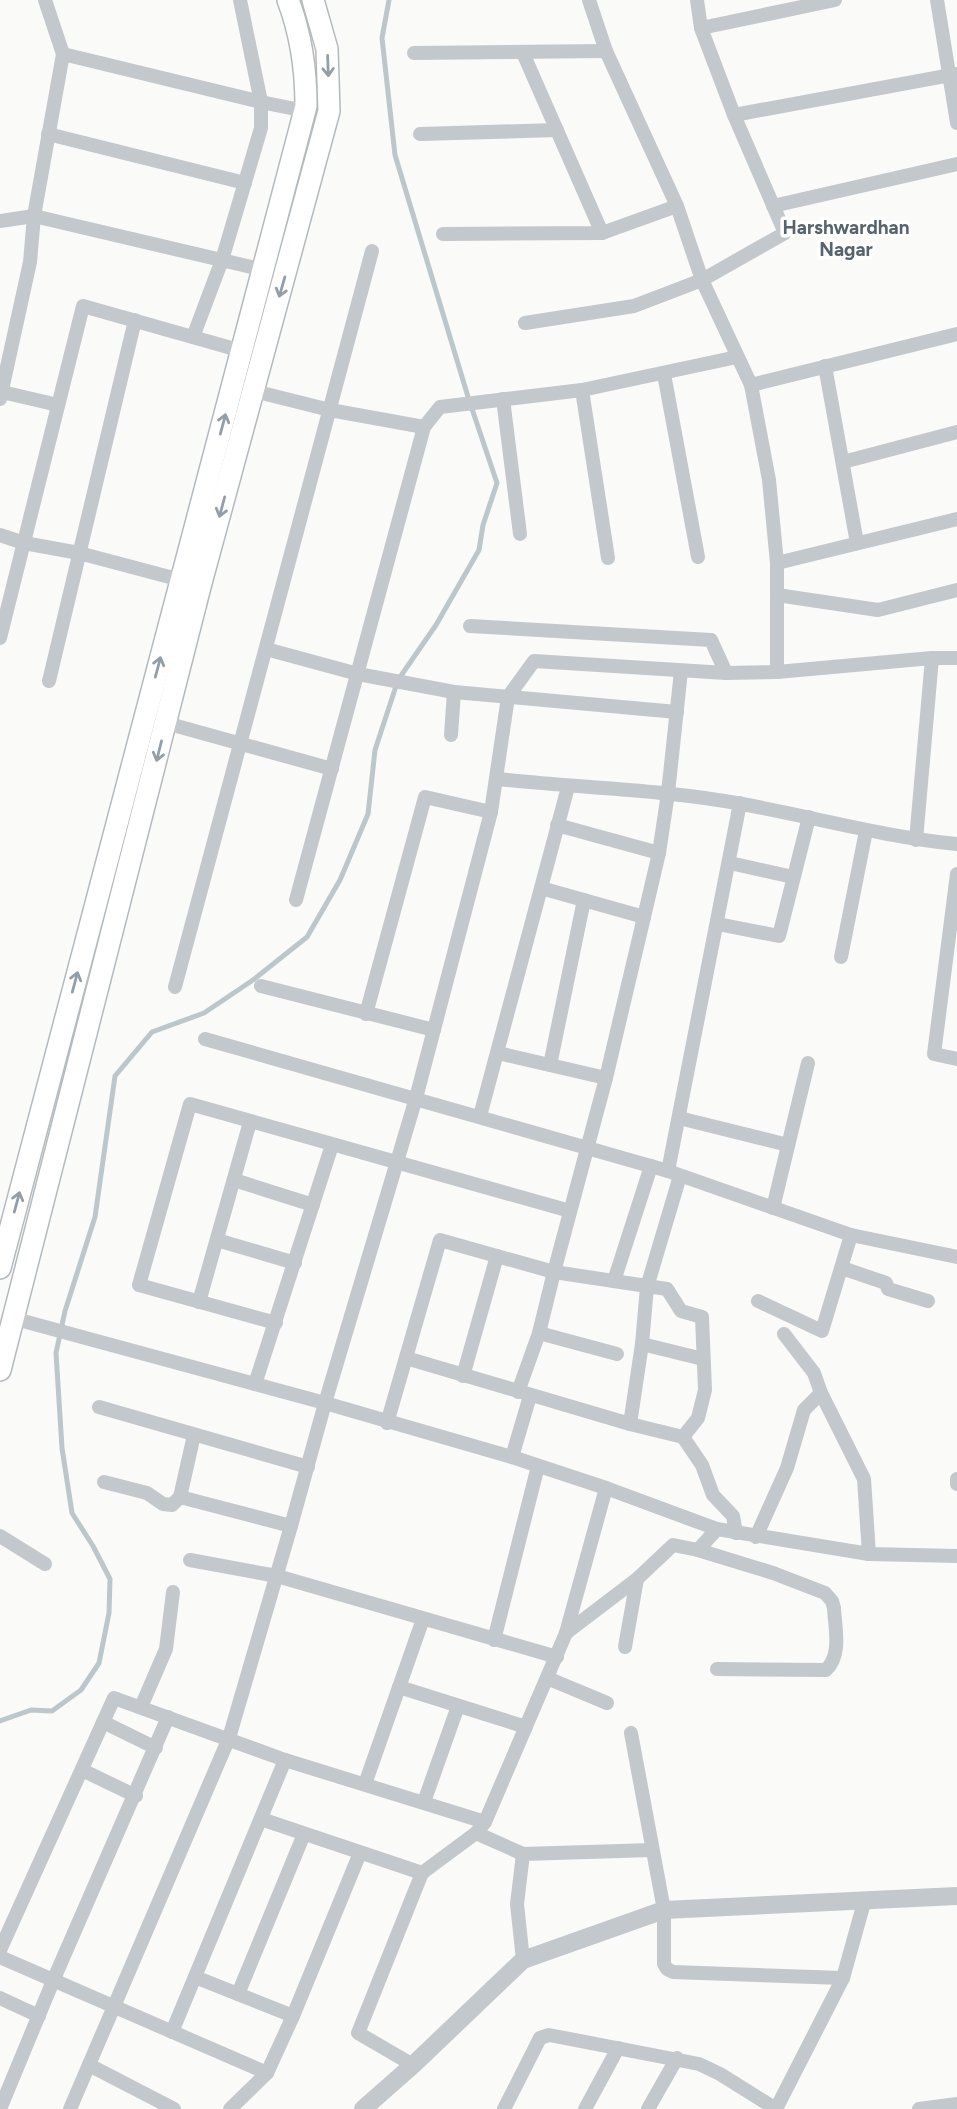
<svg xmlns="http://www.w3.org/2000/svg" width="957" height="2109" viewBox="0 0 957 2109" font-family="Figtree,sans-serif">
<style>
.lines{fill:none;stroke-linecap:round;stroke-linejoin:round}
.stream{stroke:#bbc7cb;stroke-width:5}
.secondary-casing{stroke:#b3babf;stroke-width:24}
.minor{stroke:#c3c8cc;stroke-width:14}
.tertiary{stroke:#c3c8cc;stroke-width:18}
.secondary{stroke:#fff;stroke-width:21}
.oneway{stroke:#939fa8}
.labels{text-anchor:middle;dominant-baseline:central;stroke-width:7;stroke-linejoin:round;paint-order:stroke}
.neighbourhood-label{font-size:19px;font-weight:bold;fill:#57646e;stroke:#fff}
</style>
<rect width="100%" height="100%" fill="#fafaf8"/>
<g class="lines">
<path class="stream" d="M0 1721 31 1710 52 1711 81 1690 99 1663 109 1613 110 1579 93 1546 72 1513 62 1448 56 1353 65 1311 95 1217 115 1076 152 1032 204 1013 253 980 307 937 340 880 368 814 375 750 398 680 436 625 479 550 483 525 497 483 469 400 395 155 382 38 389 0"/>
<defs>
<g id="secondary">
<path d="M0 1268 306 106C306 69 301 34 288 0"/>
<path d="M0 1370 201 583 329 111 327 49 313 0"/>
</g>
</defs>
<use href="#secondary" class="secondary-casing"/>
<g class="minor">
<path d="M589 0 606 51 677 206 702 280 751 385 769 480 777 563V672"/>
<path d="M937 0 957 123"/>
<path d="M701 28 835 0"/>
<path d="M414 53 606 51"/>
<path d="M523 53 602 233"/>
<path d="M63 54 261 102 305 111"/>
<path d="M734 115 957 74"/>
<path d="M48 134 245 183"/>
<path d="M420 134 557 130"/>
<path d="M773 206 957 164"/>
<path d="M0 221 34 216 264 270"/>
<path d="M443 234 602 233 677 206"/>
<path d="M525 323 634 306 702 280 785 233 734 115 701 28 697 0"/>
<path d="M193 337 222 260 261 128V102L240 0"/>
<path d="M825 366 857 543"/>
<path d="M664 374 698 557"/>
<path d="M751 385 957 334"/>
<path d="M582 390 608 558"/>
<path d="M254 391 330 410 424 427"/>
<path d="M2 392 58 405"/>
<path d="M0 399 30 262 34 216 63 54 45 0"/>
<path d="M503 399 520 534"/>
<path d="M843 462 957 432"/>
<path d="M0 535 24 543 79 553 181 580"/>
<path d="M777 563 957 519"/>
<path d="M777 595 878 610 957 590"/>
<path d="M470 626 711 640 726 673"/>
<path d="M0 638 83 306 242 351"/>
<path d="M266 649 358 674 454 692 677 712"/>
<path d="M49 681 135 320"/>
<path d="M166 723 332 769"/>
<path d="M451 735 454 692"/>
<path d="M498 779C579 788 661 789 742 804 814 817 884 837 957 844"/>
<path d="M557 825 659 853"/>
<path d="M916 840 932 658"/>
<path d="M730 863 793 877"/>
<path d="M957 874 934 1054 957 1059"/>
<path d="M541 888 644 917"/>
<path d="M296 900 424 427 440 407 582 390 737 357"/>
<path d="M718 924 779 936 809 817"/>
<path d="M841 957 866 831"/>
<path d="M261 986 434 1030"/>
<path d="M175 987 372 251"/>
<path d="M366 1014 425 797 491 812"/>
<path d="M205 1039 668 1171 851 1235 957 1257"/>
<path d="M498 1053 606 1078"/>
<path d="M550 1065 584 900"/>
<path d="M480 1116 568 787"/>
<path d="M679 1118 788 1145"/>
<path d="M668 1171 740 803"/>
<path d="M234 1180 313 1205"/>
<path d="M773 1208 808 1063"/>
<path d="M217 1240 295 1263"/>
<path d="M842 1268 886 1283 888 1289 928 1301"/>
<path d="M614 1281 651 1166"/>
<path d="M758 1301 822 1331 851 1235"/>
<path d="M199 1302 250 1122"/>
<path d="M12 1318 325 1403 512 1457 606 1488 717 1529 869 1554 957 1556"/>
<path d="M276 1323 139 1285 190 1104 570 1211"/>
<path d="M539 1333 617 1354"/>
<path d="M784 1334 814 1373 821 1393 864 1479 869 1554"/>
<path d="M642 1344 703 1359"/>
<path d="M406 1358 630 1424 683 1437 702 1465 713 1495 733 1516 736 1533"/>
<path d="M463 1376 497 1256"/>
<path d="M255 1384 332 1145"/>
<path d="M518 1392 539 1333 554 1272 606 1078 644 917 659 853 668 793 681 671"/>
<path d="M99 1407 308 1467"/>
<path d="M387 1423 440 1240 554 1272 667 1289 681 1311 702 1317 705 1390 698 1418 683 1437"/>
<path d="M630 1424 642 1344 647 1287 680 1176"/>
<path d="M512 1457 530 1396"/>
<path d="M957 1479V1484"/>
<path d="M104 1482 147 1493 163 1504 172 1505 180 1497 194 1435"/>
<path d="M180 1497 291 1526"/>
<path d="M0 1536 45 1564"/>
<path d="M756 1537 787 1468 804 1410 821 1393"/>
<path d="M698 1550 773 1573 825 1593 832 1601 834 1608C835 1628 842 1655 826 1670L717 1669"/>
<path d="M190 1560 277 1576 557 1657"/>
<path d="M566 1633 637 1579 673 1545 698 1550 717 1529"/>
<path d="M494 1640 538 1466"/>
<path d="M625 1647 637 1579"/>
<path d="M547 1678 607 1703"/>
<path d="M399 1687 526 1727"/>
<path d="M141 1707 166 1649 173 1592"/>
<path d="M103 1722 156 1748"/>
<path d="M631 1733 664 1910V1964L667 1969 673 1972 843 1978"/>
<path d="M82 1770 136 1796"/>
<path d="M365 1784 423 1619"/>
<path d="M424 1802 458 1706"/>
<path d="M261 1819 422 1873"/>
<path d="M476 1833 523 1854 652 1850"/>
<path d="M523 1854 517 1904 523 1960"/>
<path d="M0 1950 114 1698 285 1760 485 1822"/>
<path d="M0 1957 267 2073"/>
<path d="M195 1977 293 2016"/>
<path d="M238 1994 304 1834"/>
<path d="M0 1998 39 2016"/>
<path d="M172 2032 285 1760"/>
<path d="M89 2065 174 2109"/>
<path d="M413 2065 358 2033 422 1873 476 1833 485 1822 566 1633 606 1488"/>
<path d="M0 2109 53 1981 168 1717"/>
<path d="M70 2109 229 1738 291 1526 325 1403 416 1098 491 812 508 697 534 661 726 673 777 672 932 658H957"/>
<path d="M230 2109 267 2073 293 2016 360 1853"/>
<path d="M504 2109 540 2038 549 2035 699 2064 720 2074 776 2109 843 1978 865 1899"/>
<path d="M585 2109 618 2048"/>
<path d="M648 2109 677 2058"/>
<path d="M919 2109 957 2104"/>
</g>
<path class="tertiary" d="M363 2109 413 2065 523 1960 664 1910 957 1896"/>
<use href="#secondary" class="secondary"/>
</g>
<defs><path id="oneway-shaft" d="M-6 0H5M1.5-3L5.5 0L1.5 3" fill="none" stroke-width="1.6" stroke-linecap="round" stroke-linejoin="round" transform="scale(1.75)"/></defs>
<g class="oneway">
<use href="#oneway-shaft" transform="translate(328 66) rotate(88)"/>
<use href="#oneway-shaft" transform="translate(282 287) rotate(106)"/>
<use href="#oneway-shaft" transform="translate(223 424) rotate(-75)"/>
<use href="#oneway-shaft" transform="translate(222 507) rotate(105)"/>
<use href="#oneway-shaft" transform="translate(158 667) rotate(-75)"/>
<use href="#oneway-shaft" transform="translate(159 751) rotate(104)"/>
<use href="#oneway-shaft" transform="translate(75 982) rotate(-75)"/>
<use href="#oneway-shaft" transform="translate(17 1202) rotate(-75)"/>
</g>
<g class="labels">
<g class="neighbourhood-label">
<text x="846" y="227">Harshwardhan<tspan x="846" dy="22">Nagar</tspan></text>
</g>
</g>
</svg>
